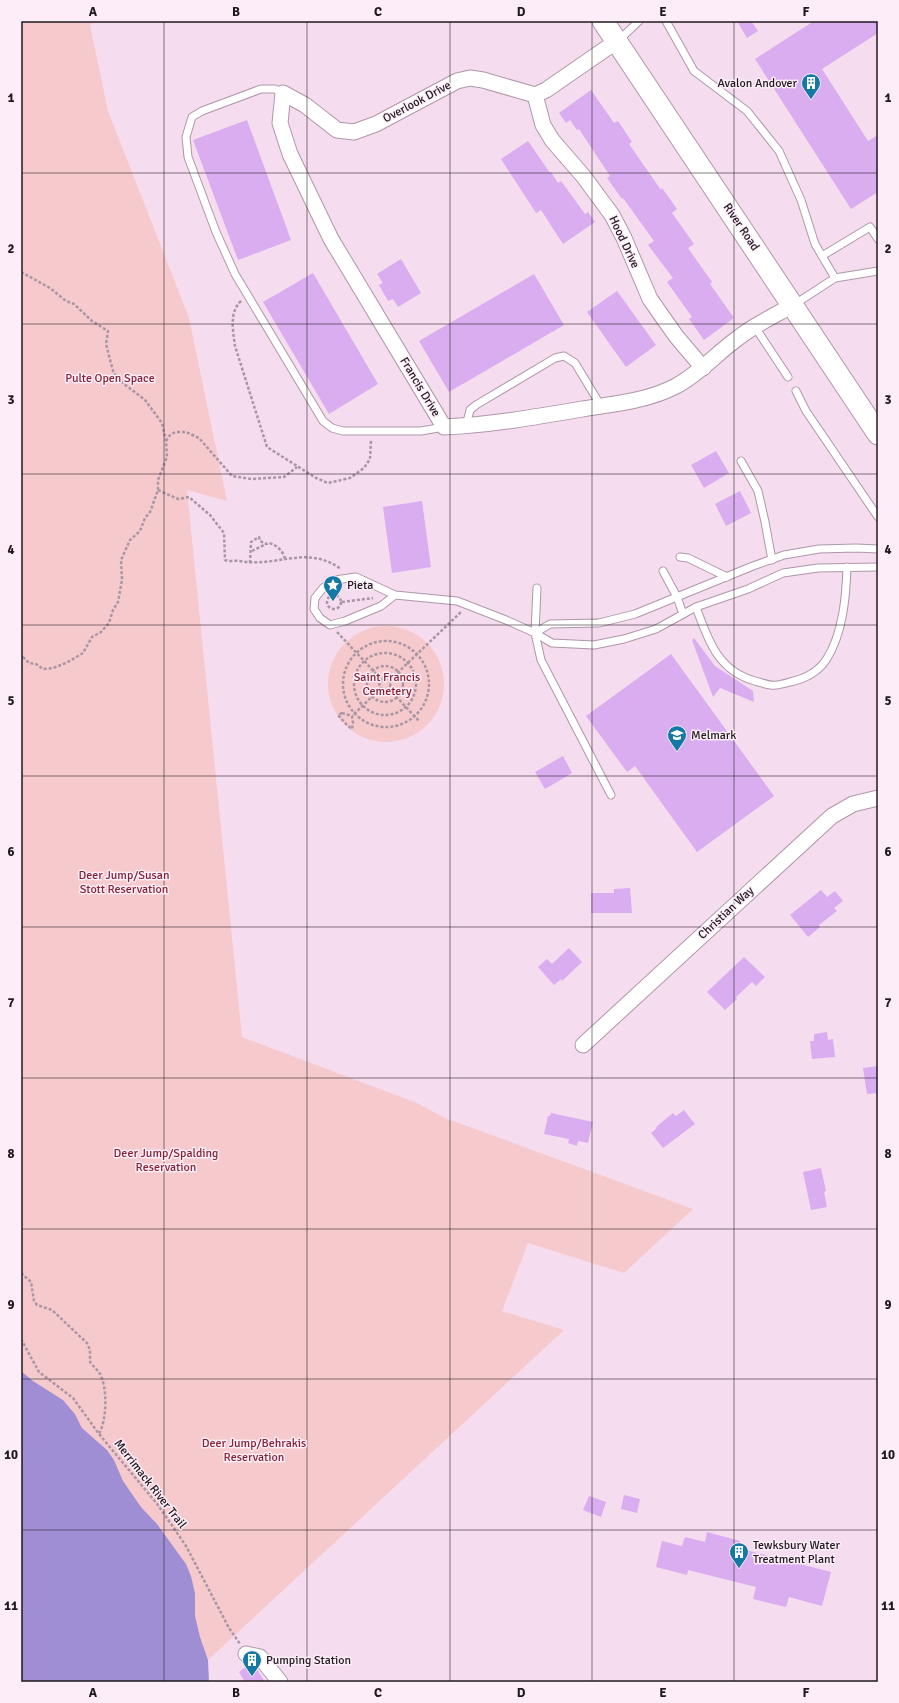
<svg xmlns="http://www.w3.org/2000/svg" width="899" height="1703" viewBox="0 0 899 1703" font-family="Signika,sans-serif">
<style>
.green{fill:#f6cacc}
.water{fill:#9f8ed4}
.building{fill:#d9adef}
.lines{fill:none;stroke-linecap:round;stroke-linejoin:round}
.lane-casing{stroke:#ae97a8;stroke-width:9}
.street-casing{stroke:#ae97a8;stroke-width:17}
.secondary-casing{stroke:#ae97a8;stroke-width:23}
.path{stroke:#a996a4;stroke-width:2.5;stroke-dasharray:3 2;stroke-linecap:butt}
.lane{stroke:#fff;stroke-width:7}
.street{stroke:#fff;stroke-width:15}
.secondary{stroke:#fff;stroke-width:21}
.grid{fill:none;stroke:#20181e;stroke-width:1;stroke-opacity:0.55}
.labels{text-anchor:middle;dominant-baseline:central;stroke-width:3;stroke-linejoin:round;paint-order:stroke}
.poi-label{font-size:12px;fill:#20181e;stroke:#fcedf8;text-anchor:start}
.street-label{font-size:12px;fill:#20181e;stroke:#fcedf8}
.park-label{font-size:12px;fill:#852334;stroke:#fcedf8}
.neatline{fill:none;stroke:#20181e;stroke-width:1.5}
.grid-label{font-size:13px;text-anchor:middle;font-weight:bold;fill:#20181e}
</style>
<rect width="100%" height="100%" fill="#f6dcef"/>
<g class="green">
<path d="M21 21H96L90 25 108 111 189 318 227 501 187 490 242 1037 417 1103 445 1118 693 1209 624 1273 528 1243 502 1311 564 1330 208 1660 200 1637 195 1616V1593L191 1576 180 1556 157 1524 141 1507 123 1481 114 1460 107 1450 82 1428 75 1414 63 1400 33 1381 21 1371Z"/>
<circle cx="386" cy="684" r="58"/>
</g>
<path class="water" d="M21 1371 33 1381 63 1400 75 1414 82 1428 107 1450 114 1460 123 1481 141 1507 157 1524 186 1564 191 1576 195 1593V1616L200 1637 208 1660 209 1682H21Z"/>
<g class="building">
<path d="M737 21H751L758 31 747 38Z"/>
<path d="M814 21H878V33L822 69 868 141 878 135V192L851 209 755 59Z"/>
<path d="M591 90 614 123 618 121 632 142 629 144 661 190 662 188 677 209 672 213 694 244 688 248 712 282 710 284 734 318 704 340 689 319 692 317 667 282 673 278 648 245 654 241 623 198 622 199 607 178 610 176 579 129 577 130 570 120 566 123 559 113Z"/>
<path d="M247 120 291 240 238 260 193 140Z"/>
<path d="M528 141 550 173 551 172 558 183 561 181 585 214 588 212 595 222 563 244 541 210 536 213 501 159Z"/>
<path d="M401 259 421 293 398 307 393 299 388 301 379 285 383 283 377 274Z"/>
<path d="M313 273 378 384 329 414 263 302Z"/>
<path d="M534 274 564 325 449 392 419 341Z"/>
<path d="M617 291 656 345 626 367 587 312Z"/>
<path d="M716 451 729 473 704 488 691 465Z"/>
<path d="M740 491 751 513 726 526 715 504Z"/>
<path d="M422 501 431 567 392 573 383 507Z"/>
<path d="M694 638 715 666 753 691 754 702 720 688 713 697 692 640Z"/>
<path d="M671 654 774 796 697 852 635 766 627 772 586 716Z"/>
<path d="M563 756 572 773 545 789 535 772Z"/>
<path d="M630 888 632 913H591V893H614V889Z"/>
<path d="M821 890 827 897 835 891 843 901 834 908 837 911 819 925 820 927 808 937 790 915Z"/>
<path d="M569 948 582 962 562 981 561 979 554 985 538 967 547 959 552 964Z"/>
<path d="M744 957 765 977 756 986 752 982 736 997 737 999 725 1010 707 992Z"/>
<path d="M827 1032 828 1040 833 1039 835 1057 812 1059 810 1041H814V1034Z"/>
<path d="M878 1066V1093L867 1094 863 1068Z"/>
<path d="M684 1110 695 1124 663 1148 651 1133 657 1128 656 1127 673 1113 676 1116Z"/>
<path d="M551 1113 593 1122 588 1143 578 1141 577 1146 568 1143 569 1139 544 1134 548 1116H550Z"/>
<path d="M821 1168 826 1191 824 1192 827 1207 811 1210 803 1172Z"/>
<path d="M624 1495 640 1499 637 1513 621 1509Z"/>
<path d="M589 1496 606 1502 601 1517 583 1510Z"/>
<path d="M707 1532 740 1541 738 1548 831 1572 822 1606 789 1597 786 1607 753 1599 756 1587 688 1570 687 1575 656 1567 662 1541 682 1546 685 1537 705 1542Z"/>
<path d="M250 1664 254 1665 265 1682H245L239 1672Z"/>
</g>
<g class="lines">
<defs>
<g id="lane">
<path d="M666 21 694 71 747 111 779 151 801 200 815 244 835 278"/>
<path d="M619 40 639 21"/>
<path d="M283 93 275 89H261L202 111 192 117 186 137 188 157 216 232 235 274 323 421 332 428 343 431H421L444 427"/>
<path d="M822 256 870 227 878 239"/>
<path d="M795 304 835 278 878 271"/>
<path d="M755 327 788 377"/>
<path d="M796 391 806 411 878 517"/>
<path d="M466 426 470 410 476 405 555 358 564 356 575 363 601 406"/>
<path d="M741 461 758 491 765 522 772 560"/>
<path d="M680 557 688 558 727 577"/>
<path d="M663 571 677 597 683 614"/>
<path d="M537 588 535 633 541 660 611 795"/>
<path d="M395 595 381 606 345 621 330 625 320 618 314 609 315 598 323 588 335 580 356 577 395 595 457 601 506 620 535 633 552 643 594 645 624 639 656 629 696 607 748 589 783 573 818 568 878 567"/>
<path d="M696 607C708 640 718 671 755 681 772 686 773 687 790 682 804 679 818 672 826 660 843 634 846 597 847 567"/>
<path d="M535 633 550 624 599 623 635 614 753 566 784 555 819 549 856 548 878 549"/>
</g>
<g id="street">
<path d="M617 41 546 90 535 95 483 80 470 78 457 81 376 124 354 132 337 130 305 105 283 93 280 123 290 154 331 239 444 427C490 425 536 417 582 409 613 404 648 401 676 386 699 374 717 353 738 338 754 325 774 316 793 305"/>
<path d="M535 95 543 125 552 140 584 177 612 215 624 238 650 299 676 336 703 368"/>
<path d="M583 1045 832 816 853 804 878 798"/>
<path d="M246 1654 260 1657 280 1682"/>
</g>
<path id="secondary" d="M603 21 878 434"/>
</defs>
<use href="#lane" class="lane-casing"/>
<use href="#street" class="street-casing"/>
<use href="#secondary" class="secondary-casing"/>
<g class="path">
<path d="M21 272 50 288 66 301 74 304 92 321 108 331 106 344 113 371 119 380 145 400 162 423 166 441 167 457 158 480V490L150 512 145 518 140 531 130 540 121 560 122 580 118 602 113 610 109 623 101 632 92 637 83 653 66 663 53 668 43 669 36 664 29 663 22 656"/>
<path d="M241 301C229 312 233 331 235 346L267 447 316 478 328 483 350 478 364 468 370 459 371 440"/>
<path d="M166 441 169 436 175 432H186L199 438 232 476 252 479 284 477 297 467"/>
<path d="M158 490 178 499 189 497 210 515 224 533 225 560C230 562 235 560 240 561 277 568 306 544 341 569"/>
<path d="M252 551 266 544"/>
<path d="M250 563 251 542 259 537 260 541 266 544 269 543C277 545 283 551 285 559"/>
<circle cx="334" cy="602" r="7"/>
<path d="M342 602 373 598"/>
<path d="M337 632 382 680"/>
<circle cx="386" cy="684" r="43"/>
<path d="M21 651V658"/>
<circle cx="385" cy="684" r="31"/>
<circle cx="385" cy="684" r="18"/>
<circle cx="385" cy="684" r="5.5"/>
<path d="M390 680 461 612"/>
<path d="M389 689 419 721"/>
<path d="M342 713 352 716 353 723 352 729 347 725 338 715Z"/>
<path d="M354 714 381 688"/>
<path d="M21 1273 31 1282 34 1301 37 1305 52 1310 87 1343 90 1350V1362C93 1366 96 1369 99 1372 108 1387 107 1419 99 1434"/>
<path d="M21 1339 39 1372 73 1398 99 1434 158 1505 186 1546 229 1628 240 1644"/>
</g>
<use href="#lane" class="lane"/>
<use href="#street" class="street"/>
<use href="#secondary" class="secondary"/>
</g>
<path class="grid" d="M164 21V1682M307 21V1682M450 21V1682M592 21V1682M734 21V1682M21 173H878M21 324H878M21 474H878M21 625H878M21 776H878M21 927H878M21 1078H878M21 1229H878M21 1379H878M21 1530H878"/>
<defs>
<symbol id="building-pin" viewBox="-11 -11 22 30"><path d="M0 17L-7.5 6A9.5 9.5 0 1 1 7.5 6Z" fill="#1478a4" stroke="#fcedf8"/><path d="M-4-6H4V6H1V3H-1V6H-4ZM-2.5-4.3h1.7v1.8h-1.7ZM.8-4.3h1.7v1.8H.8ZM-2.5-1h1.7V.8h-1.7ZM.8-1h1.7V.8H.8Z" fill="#fff"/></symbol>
<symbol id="sight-pin" viewBox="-11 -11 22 30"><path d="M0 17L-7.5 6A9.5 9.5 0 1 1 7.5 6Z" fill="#1478a4" stroke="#fcedf8"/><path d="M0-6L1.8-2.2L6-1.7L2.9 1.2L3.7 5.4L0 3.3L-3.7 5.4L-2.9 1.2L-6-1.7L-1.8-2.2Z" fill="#fff"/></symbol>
<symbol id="school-pin" viewBox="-11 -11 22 30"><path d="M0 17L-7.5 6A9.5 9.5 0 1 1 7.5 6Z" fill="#1478a4" stroke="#fcedf8"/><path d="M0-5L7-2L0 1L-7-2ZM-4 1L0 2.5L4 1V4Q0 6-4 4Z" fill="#fff"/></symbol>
</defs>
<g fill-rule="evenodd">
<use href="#building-pin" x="800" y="72" width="22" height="30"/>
<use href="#sight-pin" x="322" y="574" width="22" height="30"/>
<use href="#school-pin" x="666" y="724" width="22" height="30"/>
<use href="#building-pin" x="728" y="1541" width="22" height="30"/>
<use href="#building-pin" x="241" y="1649" width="22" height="30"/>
</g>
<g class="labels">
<g class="poi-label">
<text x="797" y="83" text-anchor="end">Avalon Andover</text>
<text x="347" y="585">Pieta</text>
<text x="691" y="735">Melmark</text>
<text x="753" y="1545">Tewksbury Water<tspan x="753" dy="14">Treatment Plant</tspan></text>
<text x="266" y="1660">Pumping Station</text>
</g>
<g class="street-label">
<text transform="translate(417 102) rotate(-28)">Overlook Drive</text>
<text transform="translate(741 227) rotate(56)">River Road</text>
<text transform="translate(624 242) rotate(65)">Hood Drive</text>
<text transform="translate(420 387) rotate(59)">Francis Drive</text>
<text transform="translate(726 913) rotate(-43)">Christian Way</text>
<text transform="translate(150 1484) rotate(52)">Merrimack River Trail</text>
</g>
<g class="park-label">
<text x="110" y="378">Pulte Open Space</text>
<text x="387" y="677">Saint Francis<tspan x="387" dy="14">Cemetery</tspan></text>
<text x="124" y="875">Deer Jump/Susan<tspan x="124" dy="14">Stott Reservation</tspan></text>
<text x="166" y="1153">Deer Jump/Spalding<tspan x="166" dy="14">Reservation</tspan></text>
<text x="254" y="1443">Deer Jump/Behrakis<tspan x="254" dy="14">Reservation</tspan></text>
</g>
</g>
<rect width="899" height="1703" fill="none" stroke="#fcedf8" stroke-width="44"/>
<rect x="22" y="22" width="855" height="1659" class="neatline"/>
<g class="grid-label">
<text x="93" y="16">A</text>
<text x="236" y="16">B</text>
<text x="378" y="16">C</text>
<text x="521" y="16">D</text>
<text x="663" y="16">E</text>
<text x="806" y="16">F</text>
<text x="11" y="102">1</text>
<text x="888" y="102">1</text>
<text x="11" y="253">2</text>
<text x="888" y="253">2</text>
<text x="11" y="404">3</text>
<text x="888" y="404">3</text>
<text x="11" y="554">4</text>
<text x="888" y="554">4</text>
<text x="11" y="705">5</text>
<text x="888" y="705">5</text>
<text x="11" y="856">6</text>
<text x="888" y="856">6</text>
<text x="11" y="1007">7</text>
<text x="888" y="1007">7</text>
<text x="11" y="1158">8</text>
<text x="888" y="1158">8</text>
<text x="11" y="1309">9</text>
<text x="888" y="1309">9</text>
<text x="11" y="1459">10</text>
<text x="888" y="1459">10</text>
<text x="11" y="1610">11</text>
<text x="888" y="1610">11</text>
<text x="93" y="1697">A</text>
<text x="236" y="1697">B</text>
<text x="378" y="1697">C</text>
<text x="521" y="1697">D</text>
<text x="663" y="1697">E</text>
<text x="806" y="1697">F</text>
</g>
</svg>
